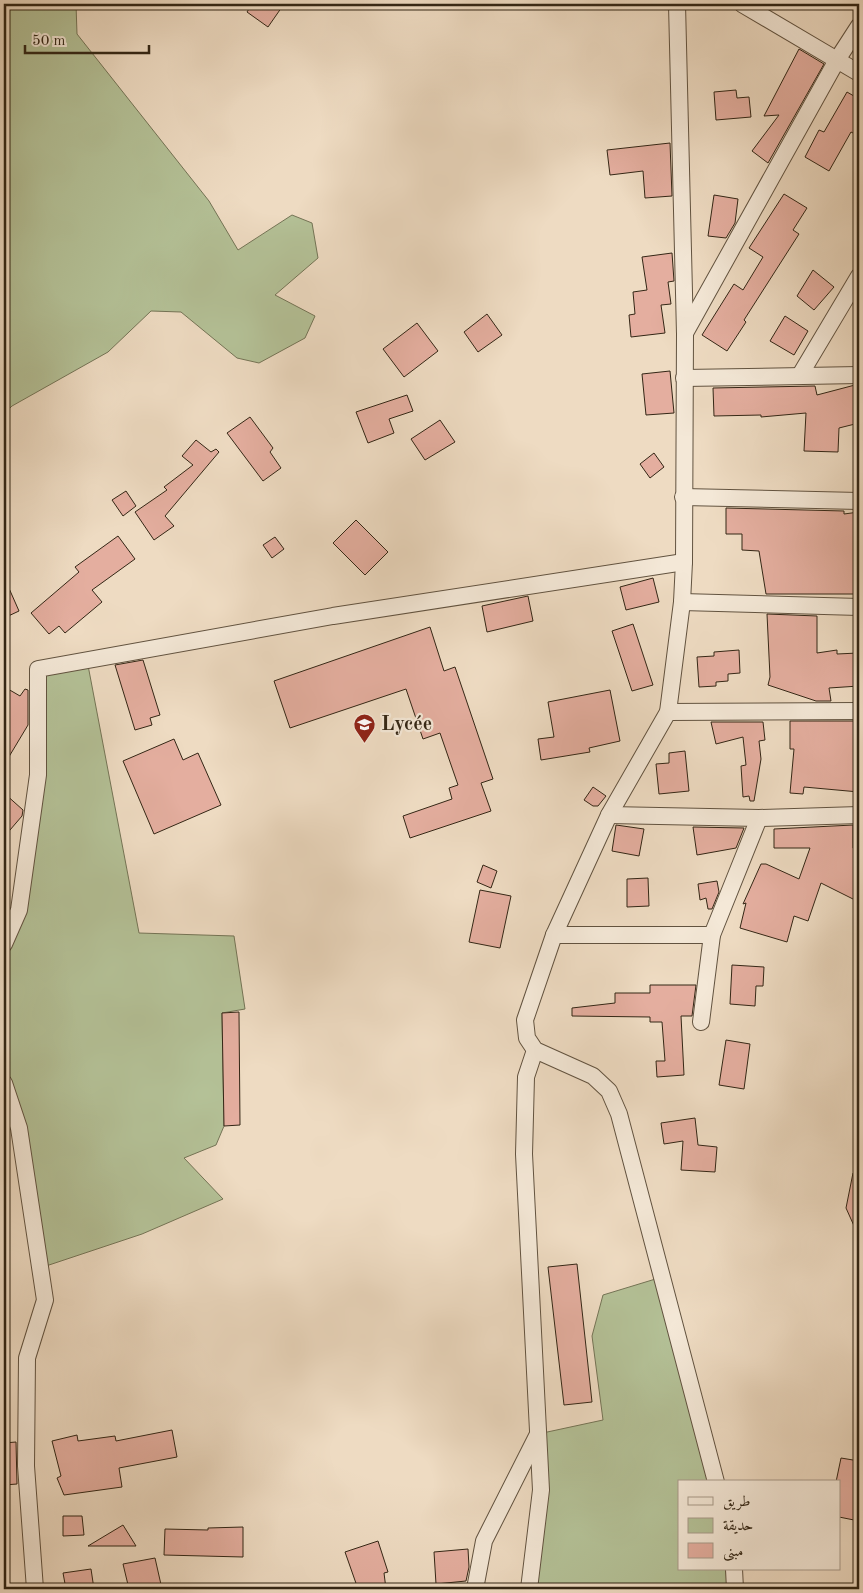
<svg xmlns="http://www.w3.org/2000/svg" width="863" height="1593" viewBox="0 0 863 1593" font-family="'Old Standard TT',Amiri,serif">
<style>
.green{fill:#b4c197;stroke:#747456}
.building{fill:#e4ae9f;stroke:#332615}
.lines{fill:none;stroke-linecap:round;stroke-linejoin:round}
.street-casing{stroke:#625340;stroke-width:18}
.street{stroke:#f4e8d7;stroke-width:16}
.labels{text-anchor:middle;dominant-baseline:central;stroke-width:4.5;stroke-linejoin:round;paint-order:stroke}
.poi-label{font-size:20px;font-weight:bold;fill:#332615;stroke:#f4e8d7;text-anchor:start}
</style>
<rect width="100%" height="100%" fill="#eedbc2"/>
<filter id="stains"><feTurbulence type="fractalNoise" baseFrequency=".004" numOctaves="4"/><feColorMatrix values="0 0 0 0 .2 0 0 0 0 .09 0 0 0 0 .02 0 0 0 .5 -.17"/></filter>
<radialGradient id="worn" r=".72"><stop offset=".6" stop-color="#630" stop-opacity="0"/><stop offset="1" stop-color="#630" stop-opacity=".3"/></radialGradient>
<g class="green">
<path d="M4 4H76L77 34 209 201 238 250 292 215 312 223 318 258 275 295 315 316 305 338 259 363 237 358 181 312 151 311 108 352 12 406 4 414Z"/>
<path d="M87 660 139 933 234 936 245 1009 222 1013 224 1126 216 1145 184 1158 223 1199 142 1234 40 1268 4 1083V944L19 910 38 669Z"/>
<path d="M662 1277 716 1482H679V1569H734L735 1589H529L538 1434 603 1420 592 1336 603 1295Z"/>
</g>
<g class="building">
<path d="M252 4H284L268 27 247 12Z"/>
<path d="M799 49 824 64 768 163 752 151 779 115 764 116Z"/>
<path d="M736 90 737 98 749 97 751 117 716 120 714 92Z"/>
<path d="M847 92 859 99V127L855 134 851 132 829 171 805 157 819 130 824 132Z"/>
<path d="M670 143 672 196 645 198 643 171 610 175 607 150Z"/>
<path d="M784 194 807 208 793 230 799 234 744 320 746 322 727 351 702 335 734 284 743 290 763 257 749 248Z"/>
<path d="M714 195 738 199 735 223 726 238 708 236Z"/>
<path d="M672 253 674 281 668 282 671 304 661 305 665 333 631 337 629 315 635 314 633 292 647 290 642 257Z"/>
<path d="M813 270 834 287 814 310 797 296Z"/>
<path d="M487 314 502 335 478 352 464 332Z"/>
<path d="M785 316 808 331 794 355 770 341Z"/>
<path d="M417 323 438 351 404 377 383 349Z"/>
<path d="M670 371 674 413 646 415 642 374Z"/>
<path d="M855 385H859V423L839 428 838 452 804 451 806 413 761 417V415L714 416 713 388 815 386 817 395Z"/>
<path d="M407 395 413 411 389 419 394 433 368 443 356 412Z"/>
<path d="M250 417 273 448 270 452 281 468 263 481 227 433Z"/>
<path d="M440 420 455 442 425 460 411 439Z"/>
<path d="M196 440 211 452 216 449 219 452 165 516 174 526 154 540 135 512 167 490 164 487 193 465 182 456Z"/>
<path d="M654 453 664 467 650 478 640 464Z"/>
<path d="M126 491 136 506 123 516 112 500Z"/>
<path d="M726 508 844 511V514L859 512V594H766L759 551 742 550V534H726Z"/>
<path d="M356 520 388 552 365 575 333 543Z"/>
<path d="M118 536 135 559 92 590 102 602 65 633 59 626 49 634 31 613 79 572 75 567Z"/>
<path d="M275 537 284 549 272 558 263 545Z"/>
<path d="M4 577 19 611 4 618Z"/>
<path d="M653 578 659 602 626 610 620 587Z"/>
<path d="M528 596 533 621 487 632 482 606Z"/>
<path d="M767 614 817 616V653L837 650V654L858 653 859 686 829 688 831 701H816L768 685 770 677Z"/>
<path d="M633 624 653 685 632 691 612 631Z"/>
<path d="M430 627 444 671 455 667 493 779 481 783 491 811 410 838 403 816 452 799 449 788 458 785 440 733 423 739 406 689 290 728 274 681Z"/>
<path d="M739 650 740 673 728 674V681L716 682V686L699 687 697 657 714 656V652Z"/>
<path d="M143 660 160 715 150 718 152 725 135 730 115 665Z"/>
<path d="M8 689 20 696 25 689 28 690V725L4 765V696Z"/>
<path d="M610 690 620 741 589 748 590 752 541 760 538 739 554 737 548 702Z"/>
<path d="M790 721H859V792L804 787 803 794 790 793 794 749H790Z"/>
<path d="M711 722H763L765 740 759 741 761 759 754 801H750L749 796 743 797 741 766 746 765 743 737 716 744Z"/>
<path d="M174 739 183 760 198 753 221 805 154 834 123 761Z"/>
<path d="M685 751 689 791 659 794 656 764 669 763V753Z"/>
<path d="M593 787 606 796 598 806H593L584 800Z"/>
<path d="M4 793 23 810 22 816 4 837Z"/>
<path d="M616 825 644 829 639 856 612 851Z"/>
<path d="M853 825V848L859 855V902L821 883 808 921 794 916 787 942 740 928 746 903 743 904 761 864H766L799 879 810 848H774V829Z"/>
<path d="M693 827 744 828 736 848 697 855Z"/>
<path d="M483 865 497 871 491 888 477 882Z"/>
<path d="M648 878 649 906 627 907V879Z"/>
<path d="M717 881 719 892 712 909H708L706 898 700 900 698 884Z"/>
<path d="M480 890 511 896 500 948 469 942Z"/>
<path d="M732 965 764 967 763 986H756L755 1006 730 1004Z"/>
<path d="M650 985H696L692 1016H681L684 1075 657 1077 656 1061H665L662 1022H650V1017L572 1016V1008L615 1003V993H650Z"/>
<path d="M239 1012 240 1125 224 1126 222 1013Z"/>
<path d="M726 1040 750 1044 744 1089 719 1085Z"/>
<path d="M695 1118 698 1145 717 1147 715 1172 681 1170 683 1141 664 1144 661 1123Z"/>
<path d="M853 1173 859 1174V1237L846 1208Z"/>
<path d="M577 1264 592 1402 564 1405 548 1267Z"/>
<path d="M172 1430 177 1457 119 1468 122 1487 64 1495 57 1478 61 1476 52 1441 77 1435 78 1441 115 1436 116 1441Z"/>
<path d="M16 1442 17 1484 4 1485V1443Z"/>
<path d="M841 1458 859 1461V1521L839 1517V1482H836Z"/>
<path d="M63 1516H82L84 1535 63 1536Z"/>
<path d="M123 1525 136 1546H88Z"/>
<path d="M243 1527V1557L164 1555 165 1529 208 1530V1528Z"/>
<path d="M378 1541 388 1572 384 1573 386 1589H358L345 1552Z"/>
<path d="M468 1549 469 1567 466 1581 436 1584 434 1552Z"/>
<path d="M155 1558 162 1589H129L123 1564Z"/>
<path d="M91 1569 94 1589H66L63 1573Z"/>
</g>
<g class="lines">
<defs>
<g id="street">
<path d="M677 4 685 334 684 562 682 602 668 712 609 815 554 935 525 1020 527 1038 535 1050 593 1076 609 1091 619 1114 716 1482"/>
<path d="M742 4 859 73"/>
<path d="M685 333 837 60 859 26"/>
<path d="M800 375 859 276"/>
<path d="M684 378 859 375"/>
<path d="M683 497 859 501"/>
<path d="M682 602 859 607"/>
<path d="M668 712 859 711"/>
<path d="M609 815 759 818 859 815"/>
<path d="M554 935H712"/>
<path d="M4 944 19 910 38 775V669L333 616 684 562"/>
<path d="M701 1022 712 935 759 818"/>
<path d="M4 1083 19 1128 45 1300 27 1358 26 1466 35 1589"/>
<path d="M734 1569 735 1589"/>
<path d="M475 1589 484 1541 537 1436"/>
<path d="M529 1589 541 1490 524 1154 526 1077 535 1050"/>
</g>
</defs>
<use href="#street" class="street-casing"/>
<use href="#street" class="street"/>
</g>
<defs>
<symbol id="school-pin" viewBox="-11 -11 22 30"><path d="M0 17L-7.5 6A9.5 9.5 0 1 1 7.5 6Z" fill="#8f2418" stroke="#f4e8d7"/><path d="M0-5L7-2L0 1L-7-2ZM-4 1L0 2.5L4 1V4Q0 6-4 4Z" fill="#fff"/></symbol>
</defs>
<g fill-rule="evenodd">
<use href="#school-pin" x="352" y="712" width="25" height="34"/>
</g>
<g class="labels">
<g class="poi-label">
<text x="381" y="725">Lycée</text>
</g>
</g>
<rect width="863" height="1593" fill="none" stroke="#eedbc2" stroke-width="20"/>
<rect x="5" y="5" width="853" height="1583" fill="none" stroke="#332615" stroke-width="2.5"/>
<rect x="10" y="10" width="843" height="1573" fill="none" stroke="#332615"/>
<rect x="678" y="1480" width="162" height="90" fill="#f4e8d7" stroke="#a79a89"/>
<rect x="688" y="1497" width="25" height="8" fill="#f4e8d7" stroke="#a79a89"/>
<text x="723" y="1506" font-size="15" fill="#332615">طريق</text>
<rect x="688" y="1518" width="25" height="15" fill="#b4c197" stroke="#a79a89"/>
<text x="723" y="1530" font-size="15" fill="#332615">حديقة</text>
<rect x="688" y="1543" width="25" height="15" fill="#e4ae9f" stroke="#a79a89"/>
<text x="723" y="1556" font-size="15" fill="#332615">مبنى</text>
<path d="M25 45v8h124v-8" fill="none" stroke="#332615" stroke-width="2.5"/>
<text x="32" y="45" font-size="15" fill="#332615" stroke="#f4e8d7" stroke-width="4" paint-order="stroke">50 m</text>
<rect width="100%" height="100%" filter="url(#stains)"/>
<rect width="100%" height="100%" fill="url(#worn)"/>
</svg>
